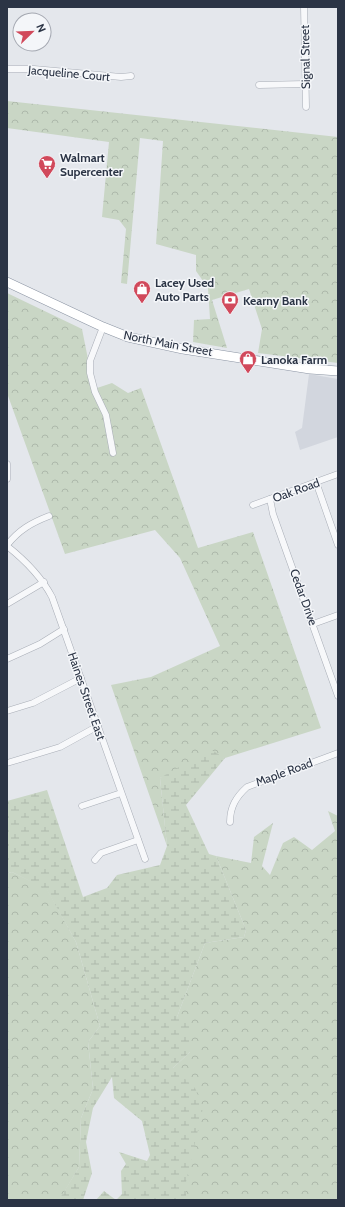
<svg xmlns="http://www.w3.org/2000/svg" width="345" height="1207" viewBox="0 0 345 1207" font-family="Cabin,sans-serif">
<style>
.built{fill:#d2d6de}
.forest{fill:url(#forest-crowns)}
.wetland{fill:url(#wetland-marsh)}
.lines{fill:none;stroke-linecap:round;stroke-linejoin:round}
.minor-casing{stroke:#a9aeb7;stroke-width:7}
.highway-casing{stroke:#8b94a3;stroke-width:10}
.minor{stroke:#f7f8fa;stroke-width:6}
.highway{stroke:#fff;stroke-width:9}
.labels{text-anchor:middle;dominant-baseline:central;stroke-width:3;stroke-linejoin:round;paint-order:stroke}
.street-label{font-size:12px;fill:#2b3445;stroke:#f4f6f9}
.poi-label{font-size:12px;font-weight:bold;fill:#2b3445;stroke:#f4f6f9;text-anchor:start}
</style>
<defs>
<pattern id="forest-crowns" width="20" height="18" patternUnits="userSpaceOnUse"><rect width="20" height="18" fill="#c9d6c5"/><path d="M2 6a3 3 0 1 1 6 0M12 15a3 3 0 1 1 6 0" fill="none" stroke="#adb8ab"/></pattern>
<pattern id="wetland-marsh" width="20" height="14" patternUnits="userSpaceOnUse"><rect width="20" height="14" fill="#c9d6c5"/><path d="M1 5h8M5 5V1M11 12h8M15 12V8" fill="none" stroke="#adb8ab"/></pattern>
</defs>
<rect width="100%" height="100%" fill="#e4e7ec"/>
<path class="built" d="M309 374 338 379V437L300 450 295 432 302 428Z"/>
<g class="forest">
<path d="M7 101 338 137V363L258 353 262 329 249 289 212 300 227 348 193 342 194 320 210 319 208 288 196 271V255L156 244 163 141 140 138 127 284 121 283 126 229 119 220 102 217 109 142 7 128Z"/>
<path d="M7 293 82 329 94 389 112 383 128 393 141 388 198 548 253 532 321 728 225 758 222 757 160 778 167 846 111 685 151 677 220 646 180 558 155 530 65 554 7 393Z"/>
<path d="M328 811 338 816V1200H186V1182L173 1068 190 1052 177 1017 205 943 244 937 246 930 216 856 251 863 254 837 273 823 262 866 270 875 283 843 294 837 312 850 335 831Z"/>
<path d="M12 872 47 889 76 942 100 1026 88 1042 93 1089 81 1118 79 1167 60 1199 56 1200H7V873Z"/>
</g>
<path class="wetland" d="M210 749 225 758 186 805 209 854 216 856 246 930 244 937 205 943 177 1017 189 1024 190 1052 173 1068 195 1088 203 1108 186 1182V1200H96L104 1191 116 1200 122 1194 121 1171 126 1164 119 1152 147 1161 150 1155 142 1121 114 1098 112 1077 93 1108 86 1142 92 1173 83 1200H56L60 1198 79 1167 81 1118 93 1089 88 1042 100 1026 76 942 47 890 12 872 7 873V801L47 790 83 897 107 888 117 875 160 865 167 846 160 778Z"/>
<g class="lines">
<defs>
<g id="minor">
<path d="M304 7 306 107"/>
<path d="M7 69H34L121 77 131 76"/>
<path d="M259 85 305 84"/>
<path d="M103 327 90 361V373L95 392 106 415 113 453"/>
<path d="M7 464V479"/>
<path d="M316 482 338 545"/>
<path d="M270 499 273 514 338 696"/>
<path d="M253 505 338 474"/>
<path d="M7 545C19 530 31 523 49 516"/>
<path d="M7 546C26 561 41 576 52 597L145 859"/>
<path d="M7 604 44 582"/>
<path d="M313 624 338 615"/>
<path d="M7 659 40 644 64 629"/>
<path d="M7 711 33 703 81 678"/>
<path d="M7 763 60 747 98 726"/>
<path d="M82 806 121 793"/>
<path d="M230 822C230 807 236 797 247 787L338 753"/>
<path d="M95 860 101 853 138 840"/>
</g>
<path id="highway" d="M7 282 103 327 128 337 183 349 310 369 338 371"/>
</defs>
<use href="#minor" class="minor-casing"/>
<use href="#highway" class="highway-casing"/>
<use href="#minor" class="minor"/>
<use href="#highway" class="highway"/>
</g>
<defs>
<symbol id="supermarket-pin" viewBox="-11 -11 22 30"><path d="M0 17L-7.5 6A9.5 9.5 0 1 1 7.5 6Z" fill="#d1495b" stroke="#f4f6f9"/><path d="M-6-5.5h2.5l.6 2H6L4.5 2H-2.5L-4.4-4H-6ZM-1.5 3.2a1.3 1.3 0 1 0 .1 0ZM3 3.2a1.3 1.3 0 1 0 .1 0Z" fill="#fff"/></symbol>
<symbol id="shop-pin" viewBox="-11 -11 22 30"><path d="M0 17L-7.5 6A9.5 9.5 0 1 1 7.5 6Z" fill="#d1495b" stroke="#f4f6f9"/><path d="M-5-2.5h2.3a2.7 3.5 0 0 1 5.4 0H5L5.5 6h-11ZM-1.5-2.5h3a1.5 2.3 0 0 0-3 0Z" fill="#fff"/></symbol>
<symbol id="bank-pin" viewBox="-11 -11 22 30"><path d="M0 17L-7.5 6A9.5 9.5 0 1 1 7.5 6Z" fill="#d1495b" stroke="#f4f6f9"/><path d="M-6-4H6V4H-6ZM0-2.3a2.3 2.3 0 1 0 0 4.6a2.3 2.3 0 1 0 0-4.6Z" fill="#fff"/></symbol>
</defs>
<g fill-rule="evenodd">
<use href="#supermarket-pin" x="37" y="154" width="20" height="27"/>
<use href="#shop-pin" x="132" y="279" width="20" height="27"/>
<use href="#bank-pin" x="220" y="290" width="20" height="27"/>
<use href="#shop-pin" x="238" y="349" width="20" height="27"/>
</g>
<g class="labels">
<g class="street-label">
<text transform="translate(305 57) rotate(-91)">Signal Street</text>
<text transform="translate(69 73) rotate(5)">Jacqueline Court</text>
<text transform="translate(168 343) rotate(11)">North Main Street</text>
<text transform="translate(296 490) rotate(-20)">Oak Road</text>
<text transform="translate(304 597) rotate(70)">Cedar Drive</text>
<text transform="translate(87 696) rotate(71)">Haines Street East</text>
<text transform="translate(284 772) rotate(-20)">Maple Road</text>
</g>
<g class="poi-label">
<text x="60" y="157">Walmart<tspan x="60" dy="14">Supercenter</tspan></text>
<text x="155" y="282">Lacey Used<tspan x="155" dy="14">Auto Parts</tspan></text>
<text x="243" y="300">Kearny Bank</text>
<text x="261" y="359">Lanoka Farm</text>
</g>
</g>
<rect width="345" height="1207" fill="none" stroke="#2b3445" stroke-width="16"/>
<g transform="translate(32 32) rotate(67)"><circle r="19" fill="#f4f6f9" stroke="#a4a8b1"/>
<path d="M0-3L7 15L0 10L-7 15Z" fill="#d1495b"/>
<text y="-6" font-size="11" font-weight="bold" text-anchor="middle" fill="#2b3445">N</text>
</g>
</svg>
